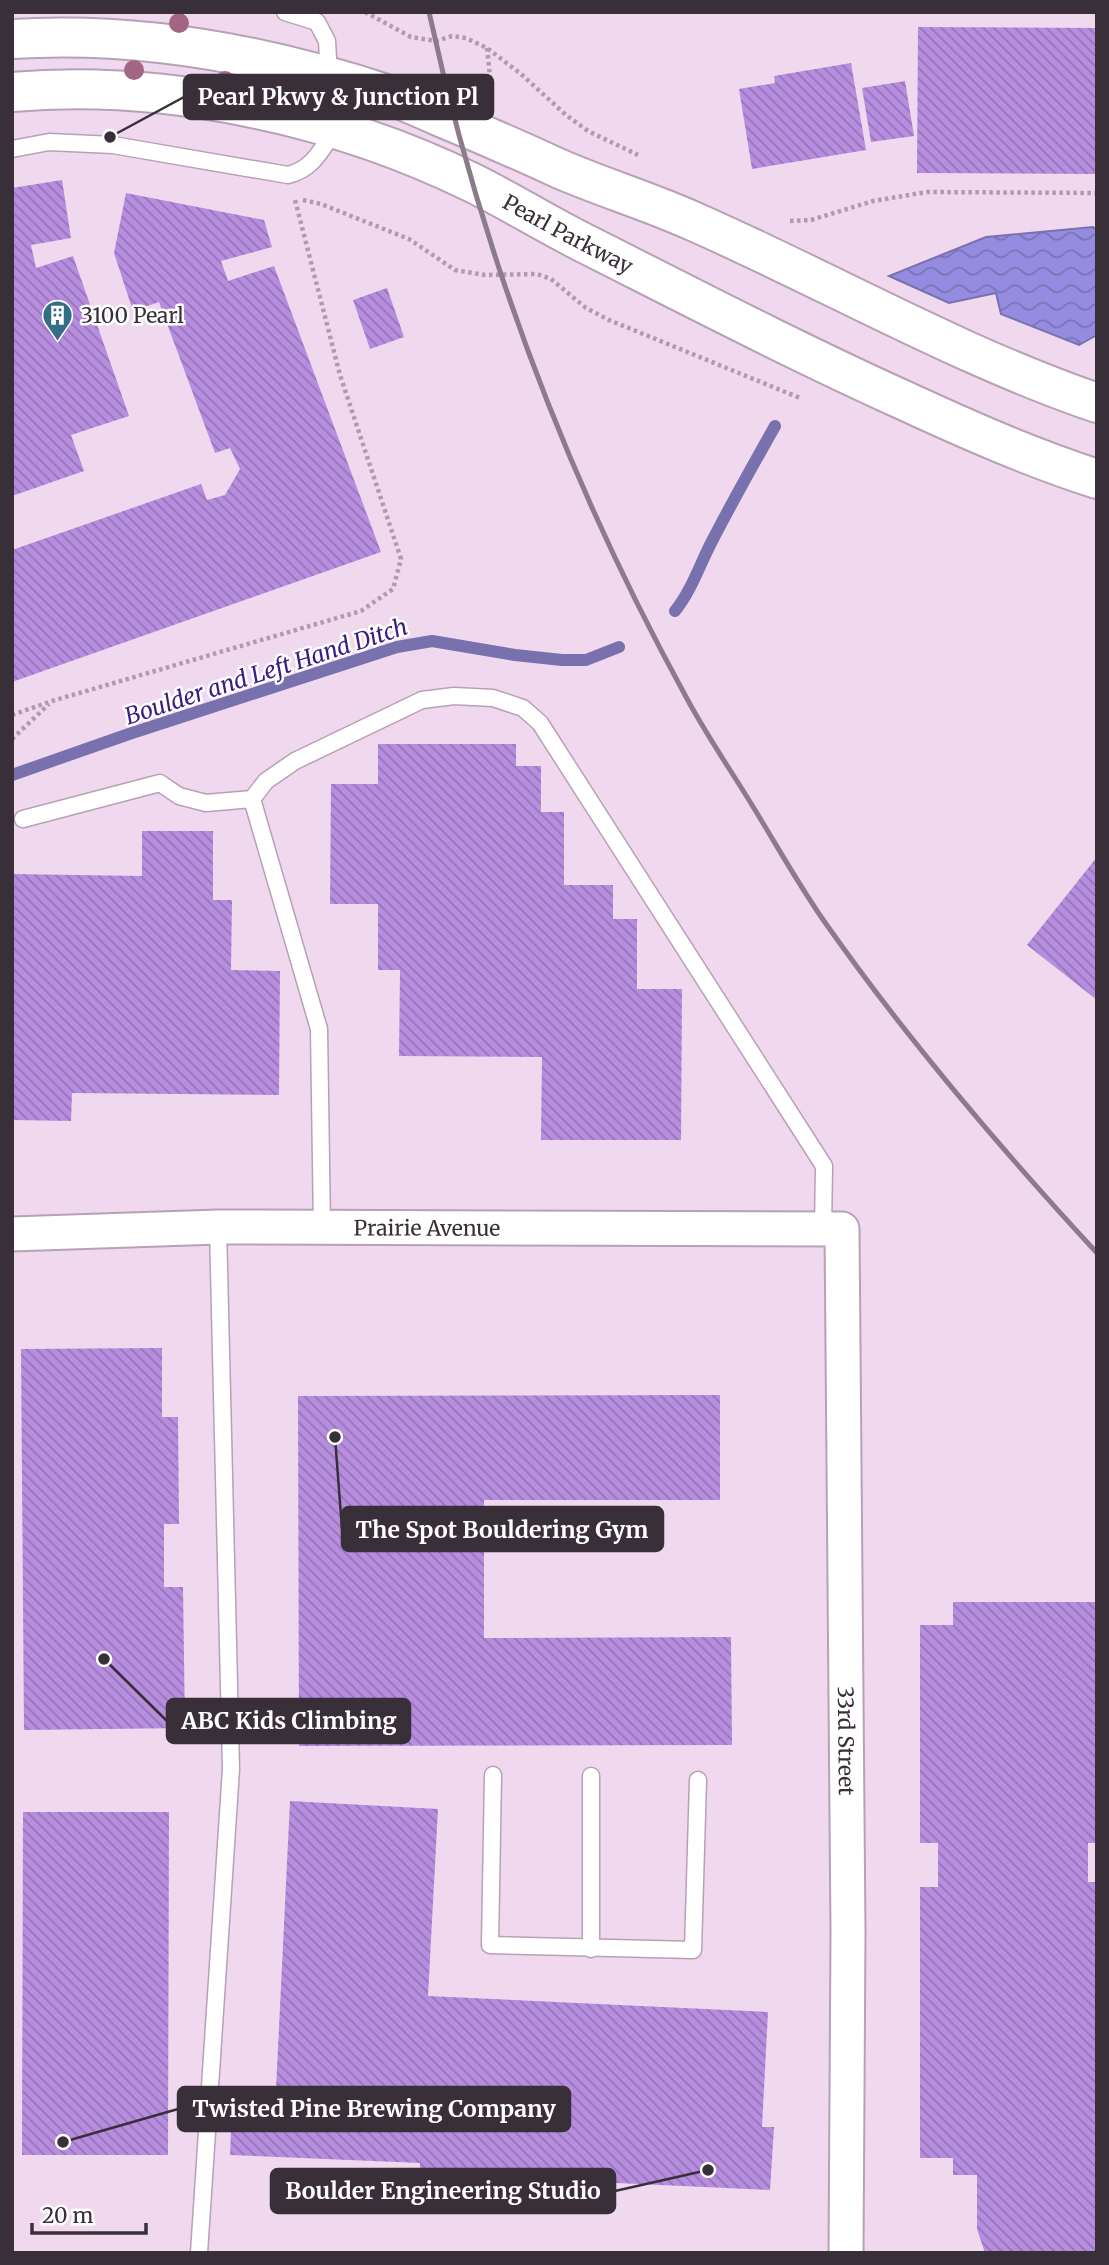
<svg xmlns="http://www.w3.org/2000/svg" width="1109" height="2265" viewBox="0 0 1109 2265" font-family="Merriweather,serif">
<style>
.water{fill:url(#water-waves);stroke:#7970ae;stroke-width:2}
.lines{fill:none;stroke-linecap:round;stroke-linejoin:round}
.stream{stroke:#7970ae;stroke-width:12}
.building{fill:url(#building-back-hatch)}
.service-casing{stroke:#b7a1b7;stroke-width:19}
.minor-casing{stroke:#b7a1b7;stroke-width:37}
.secondary-casing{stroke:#b7a1b7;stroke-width:42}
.path{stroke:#ae9cae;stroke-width:4.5;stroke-dasharray:3.5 3.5;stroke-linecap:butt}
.service{stroke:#fff;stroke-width:16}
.minor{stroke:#fff;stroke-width:33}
.secondary{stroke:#fff;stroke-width:38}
.rail{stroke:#8b7b8b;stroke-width:5}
.tree{fill:#a26684}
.labels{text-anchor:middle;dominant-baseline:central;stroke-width:5;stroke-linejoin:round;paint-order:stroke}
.street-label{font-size:21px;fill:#382f38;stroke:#fff}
.poi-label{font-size:21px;fill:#382f38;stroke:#fff;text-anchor:start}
.water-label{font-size:23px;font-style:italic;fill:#381e80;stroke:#fff}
.leader{fill:none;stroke:#382f38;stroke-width:2.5}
.callout-dot{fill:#382f38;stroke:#fff;stroke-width:2.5}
.callout{fill:#382f38;stroke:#382f38;stroke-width:2.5}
.callout-label{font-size:23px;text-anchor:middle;font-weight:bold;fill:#fff}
</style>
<defs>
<pattern id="water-waves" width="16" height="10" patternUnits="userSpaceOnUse" patternTransform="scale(1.75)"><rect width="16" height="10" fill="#958ce1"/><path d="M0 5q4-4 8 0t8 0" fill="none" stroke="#7b73b7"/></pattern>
<pattern id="building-back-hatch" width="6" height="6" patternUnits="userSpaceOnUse" patternTransform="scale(1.75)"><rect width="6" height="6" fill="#b68ddf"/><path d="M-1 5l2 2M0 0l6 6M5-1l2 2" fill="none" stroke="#9574b6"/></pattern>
</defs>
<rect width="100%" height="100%" fill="#f0d8ef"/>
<path class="water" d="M1093 227 1097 230V335L1079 345 1001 314 996 293 949 303 889 276 986 237Z"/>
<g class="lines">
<g class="stream">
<path d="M675 611C691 591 699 567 710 545 731 504 753 465 775 426"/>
<path d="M12 775 129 734 397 647 432 641 515 655 562 660H586L619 647"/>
</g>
</g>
<g class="building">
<path d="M918 27 1097 28V174L917 173Z"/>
<path d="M851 63 866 150 752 169 739 89 775 83 774 76Z"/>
<path d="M905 81 914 136 871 142 862 88Z"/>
<path d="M62 180 71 238 31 245 36 268 73 256 129 416 71 435 84 471 12 496V188Z"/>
<path d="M126 193 264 220 272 247 221 261 228 281 274 266 381 552 12 682V550L201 484 207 500 225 495 240 469 230 448 215 453 159 302 133 311 114 253Z"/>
<path d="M387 288 404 337 370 349 353 300Z"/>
<path d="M378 744H516V766H541V812H564V885H613V919H637V989H682L681 1140H541L542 1057 399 1056 400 970H378V904H330L331 784H378Z"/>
<path d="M142 831H213V900H232L231 970 280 971 279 1095 72 1093 71 1121 12 1120V874L142 876Z"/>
<path d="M1097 857V1000L1027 945Z"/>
<path d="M162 1348V1417H178L179 1524H164V1587H183L185 1728 24 1730 21 1349Z"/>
<path d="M720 1395V1500H484V1638L731 1637 732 1745 299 1746 298 1396Z"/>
<path d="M953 1602H1097V1843H1088V1882H1097V2253H985L977 2229V2175H953V2158H920V1887H938V1843H920V1625H953Z"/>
<path d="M290 1801 438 1809 428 1996 768 2012 762 2127H774L770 2190 420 2174V2163L230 2155 232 2108 275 2110Z"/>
<path d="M23 1812H169L168 2155H22Z"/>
</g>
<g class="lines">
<defs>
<g id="service">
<path d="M285 12 317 22 327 41 329 77"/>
<path d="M12 149 49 142 113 145 288 175C313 169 321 150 335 130"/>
<path d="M252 799 319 1029 322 1228"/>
<path d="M23 819 160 783 179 796 206 803 252 799 266 781 295 761 422 700 454 696 493 698 523 708 540 723 824 1166 823 1229"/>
<path d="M493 1775 490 1945 693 1950 698 1780"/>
<path d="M591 1776V1949"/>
<path d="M199 2253 231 1769 218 1227"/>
</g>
<g id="minor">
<path id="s1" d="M12 1234 218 1227 842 1229 848 1932 846 2253"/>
</g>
<g id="secondary">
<path d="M12 39C139 31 269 55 389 95 407 102 425 110 443 118 482 134 521 151 560 169 604 188 651 202 695 222 829 281 957 355 1097 403"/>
<path id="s2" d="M12 92C166 79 334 115 473 183 511 202 548 225 586 244 691 297 795 351 901 399 966 429 1029 457 1097 479"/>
</g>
</defs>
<use href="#service" class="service-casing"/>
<use href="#minor" class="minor-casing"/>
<use href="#secondary" class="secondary-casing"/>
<g class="path">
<path d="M365 12 411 37 436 41 452 36 466 38 487 48 521 74 566 115 588 131 638 155"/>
<path d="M487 48 492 95"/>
<path d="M303 200 321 204 409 239 455 270 485 275 537 274 551 279 586 308 609 320 800 398"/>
<path d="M790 221 811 220 873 201 927 192 1097 193"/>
<path d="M12 715 52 701 361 611 393 589 401 559 340 375 295 200"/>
<path d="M12 739 49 704"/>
</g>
<use href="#service" class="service"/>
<use href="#minor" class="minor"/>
<use href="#secondary" class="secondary"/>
<path class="rail" d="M429 12C481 251 568 481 685 695 705 733 730 769 752 805 776 844 798 884 824 921 906 1038 1000 1148 1097 1253"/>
</g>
<g class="tree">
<circle cx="179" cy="23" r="10"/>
<circle cx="134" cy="70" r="10"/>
<circle cx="225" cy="81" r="10"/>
<circle cx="344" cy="110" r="10"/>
</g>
<defs>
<symbol id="building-pin" viewBox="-11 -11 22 30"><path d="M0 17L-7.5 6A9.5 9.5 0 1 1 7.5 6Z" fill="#336d86" stroke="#fff"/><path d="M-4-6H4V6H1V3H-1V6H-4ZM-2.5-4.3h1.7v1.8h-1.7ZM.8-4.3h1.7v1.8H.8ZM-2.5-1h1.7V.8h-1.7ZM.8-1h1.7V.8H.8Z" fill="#fff"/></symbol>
</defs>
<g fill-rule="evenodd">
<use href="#building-pin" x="40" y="298" width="35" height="47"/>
</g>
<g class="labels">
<g class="street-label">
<text stroke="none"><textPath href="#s2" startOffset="583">Pearl Parkway</textPath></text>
<text stroke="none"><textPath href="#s1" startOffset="415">Prairie Avenue</textPath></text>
<text stroke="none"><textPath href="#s1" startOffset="1342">33rd Street</textPath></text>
</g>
<g class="poi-label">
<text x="81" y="315">3100 Pearl</text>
</g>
<g class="water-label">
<text transform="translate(266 671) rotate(-18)">Boulder and Left Hand Ditch</text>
</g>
</g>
<path class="leader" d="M110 137L184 97M335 1437L342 1529M104 1659L167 1721M63 2142L178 2109M708 2170L615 2191"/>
<g class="callout-dot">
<circle cx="110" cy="137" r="7"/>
<circle cx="335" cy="1437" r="7"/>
<circle cx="104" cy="1659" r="7"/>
<circle cx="63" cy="2142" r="7"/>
<circle cx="708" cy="2170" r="7"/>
</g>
<g class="callout">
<rect x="184" y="75" width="309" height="44" rx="7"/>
<rect x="342" y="1507" width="321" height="44" rx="7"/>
<rect x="167" y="1699" width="243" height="44" rx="7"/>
<rect x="178" y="2087" width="392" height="44" rx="7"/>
<rect x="271" y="2169" width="344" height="44" rx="7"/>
</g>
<g class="callout-label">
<text x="338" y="105">Pearl Pkwy &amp; Junction Pl</text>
<text x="502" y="1538">The Spot Bouldering Gym</text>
<text x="289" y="1729">ABC Kids Climbing</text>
<text x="374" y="2117">Twisted Pine Brewing Company</text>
<text x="443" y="2199">Boulder Engineering Studio</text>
</g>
<rect width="1109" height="2265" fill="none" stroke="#382f38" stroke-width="28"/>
<path d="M32 2223v10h114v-10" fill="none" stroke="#382f38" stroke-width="3.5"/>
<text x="42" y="2223" font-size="21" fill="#382f38" stroke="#ffffff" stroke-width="5" paint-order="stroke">20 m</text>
</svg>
